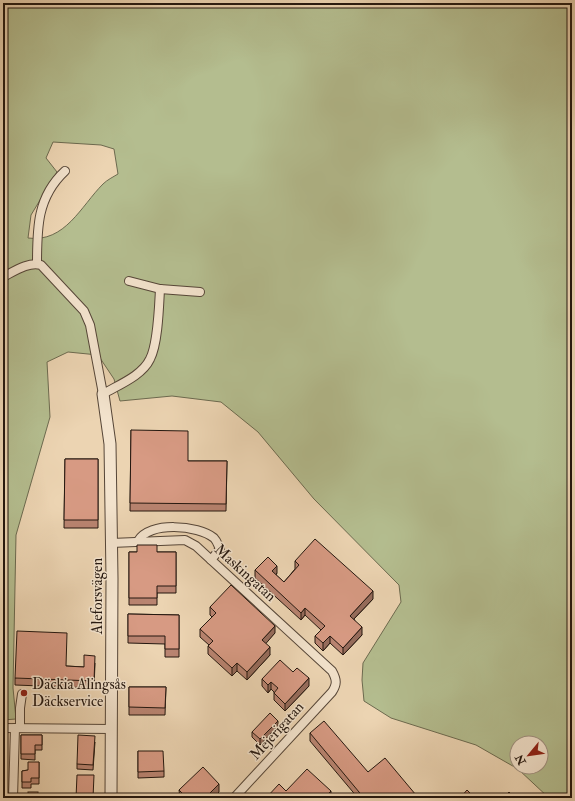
<svg xmlns="http://www.w3.org/2000/svg" width="575" height="801" viewBox="0 0 575 801" font-family="'IM FELL Double Pica',serif">
<style>
.green{fill:#b4bd8f;stroke:#6c6a4f;fill-rule:evenodd}
.lines{fill:none;stroke-linecap:round;stroke-linejoin:round}
.minor-casing{stroke:#564638;stroke-width:10}
.tertiary-casing{stroke:#564638;stroke-width:13}
.minor{stroke:#f3e3cd;stroke-width:8}
.tertiary{stroke:#f3e3cd;stroke-width:11}
.wall{fill:#b98471;stroke:#24170f}
.shaded-wall{fill:#966c5c;stroke:#24170f}
.building{fill:#d79a83;stroke:#24170f}
.poi-dot{fill:#8f2418;stroke:#f3e3cd;stroke-width:1.5}
.labels{text-anchor:middle;dominant-baseline:central;stroke-width:3;stroke-linejoin:round;paint-order:stroke}
.street-label{font-size:15px;fill:#24170f;stroke:#f3e3cd}
.poi-label{font-size:15px;fill:#24170f;stroke:#f3e3cd;text-anchor:start}
</style>
<rect width="100%" height="100%" fill="#ecd4b2"/>
<filter id="stains"><feTurbulence type="fractalNoise" baseFrequency=".005" numOctaves="4"/><feColorMatrix values="0 0 0 0 .2 0 0 0 0 .09 0 0 0 0 .02 0 0 0 .5 -.17"/></filter>
<radialGradient id="worn" r=".72"><stop offset=".6" stop-color="#630" stop-opacity="0"/><stop offset="1" stop-color="#630" stop-opacity=".3"/></radialGradient>
<path class="green" d="M3 3H572V798H549L518 769 476 745 391 718 364 701 362 680 363 663 401 602 399 585 314 499 258 432 221 402 172 396 120 401 114 379 98 355 68 352 47 362 50 417 16 535 13 688 16 719 3 720ZM53 142 101 145 114 149 118 174C113 177 107 180 103 184 81 206 65 243 28 238L31 215 57 172 46 158ZM517 743H541V767H517Z"/>
<g class="lines">
<defs>
<g id="minor">
<path d="M37 264C37 228 37 197 65 171"/>
<path d="M3 277C13 272 29 261 41 265L84 311 90 325 103 394C118 385 142 376 150 359 158 344 159 307 160 289"/>
<path d="M129 281 160 289 200 292"/>
<path d="M138 541C149 521 198 525 214 538 217 541 218 545 220 549L211 560"/>
<path d="M111 543 185 540 196 546 332 671C337 680 337 684 332 692L234 798"/>
<path d="M3 728 111 729"/>
<path d="M20 728V708L22 694"/>
<path d="M13 798 15 728"/>
</g>
<path id="tertiary" d="M103 394 110 444 112 578 111 798"/>
</defs>
<use href="#minor" class="minor-casing"/>
<use href="#tertiary" class="tertiary-casing"/>
<use href="#minor" class="minor"/>
<use href="#tertiary" class="tertiary"/>
</g>
<g class="wall">
<path d="M131 430 188 461H227L226 511H130Z"/>
<path d="M65 459H98V528H64Z"/>
<path d="M129 552H176V593H157V605H129Z"/>
<path d="M295 561 373 599 354 619 362 635 343 655 330 643 323 651 315 643V636L321 630 305 615 301 620 255 578V570L277 573 276 575 284 582 295 569Z"/>
<path d="M210 607 275 633 265 643 270 655 247 680 237 671 232 676 208 654V646L209 645 200 637V629L212 617 210 615Z"/>
<path d="M128 614 179 615V657H165V644L128 643Z"/>
<path d="M95 663 94 688 15 685V678L66 666 84 667Z"/>
<path d="M293 672 309 686 285 711 274 700V692L271 689 268 693 262 686V679Z"/>
<path d="M129 687H166L165 715H129Z"/>
<path d="M278 726 260 745 252 737V732Z"/>
<path d="M310 733 368 772 416 798H358L310 741Z"/>
<path d="M21 735H42V750H35V760L21 759Z"/>
<path d="M95 742 93 770 77 769V764Z"/>
<path d="M138 751 164 771V777L138 778Z"/>
<path d="M39 762V784H31V788H22V771L28 770Z"/>
<path d="M179 790 219 792 213 798H180Z"/>
</g>
<g class="shaded-wall">
<path d="M277 566V573L272 579V571Z"/>
<path d="M373 591V599L350 623V616Z"/>
<path d="M305 608V615L301 620V613Z"/>
<path d="M275 626V633L262 648V640Z"/>
<path d="M362 627V635L343 655V648Z"/>
<path d="M330 636V643L323 651V643Z"/>
<path d="M270 647V655L247 680V672Z"/>
<path d="M237 663V671L232 676V668Z"/>
<path d="M309 678V686L285 711V704Z"/>
<path d="M271 682V689L268 693V685Z"/>
<path d="M278 721V726L260 745V739Z"/>
<path d="M219 784V792L213 798H205Z"/>
<path d="M331 791V798H324Z"/>
<path d="M416 795V798H412Z"/>
</g>
<g class="building">
<path d="M131 430 188 431V461H227L226 504 130 503Z"/>
<path d="M65 459H98V520H64Z"/>
<path d="M315 539 373 591 350 616 362 627 343 648 330 636 323 643 315 636 325 626 305 608 301 613 255 570 268 557 277 566 272 571 284 582 299 565 295 561Z"/>
<path d="M137 545H157V552H176V586H157V598H129V552H137Z"/>
<path d="M231 585 275 626 262 640 270 647 247 672 237 663 232 668 208 646 213 641 200 629 216 613 210 607Z"/>
<path d="M128 614 179 615V649H165V636H128Z"/>
<path d="M17 631 67 633 66 666 84 667V655L95 656 94 681 15 678Z"/>
<path d="M280 660 293 672 297 668 309 678 285 704 274 693 278 688 271 682 268 685 262 679Z"/>
<path d="M129 687H166L165 708 129 707Z"/>
<path d="M270 713 278 721 260 739 252 732Z"/>
<path d="M324 721 368 772 385 758 416 795 412 798H364L310 733Z"/>
<path d="M21 735H42V745H35V754H21Z"/>
<path d="M78 735 95 736 93 765 77 764Z"/>
<path d="M138 751H163L164 771 138 772Z"/>
<path d="M28 762H39V778H31V782H22V771L28 770Z"/>
<path d="M203 767 219 784 205 798H187L179 790Z"/>
<path d="M307 769 331 791 324 798H266L279 784 286 791Z"/>
<path d="M77 775H94L93 798H76Z"/>
<path d="M467 790 475 798H460Z"/>
<rect x="28" y="792" width="10" height="6"/>
<path d="M509 792 513 796 511 798H503Z"/>
</g>
<circle class="poi-dot" cx="24" cy="693" r="4"/>
<g class="labels">
<g class="street-label">
<text transform="translate(245 573) rotate(42)">Maskingatan</text>
<text transform="translate(97 596) rotate(-90)">Aleforsvägen</text>
<text transform="translate(277 731) rotate(-48)">Mejerigatan</text>
</g>
<g class="poi-label">
<text x="32" y="684">Däckia Alingsås<tspan x="32" dy="17">Däckservice</tspan></text>
</g>
</g>
<rect width="575" height="801" fill="none" stroke="#ecd4b2" stroke-width="16"/>
<rect x="4" y="4" width="567" height="793" fill="none" stroke="#24170f" stroke-width="2"/>
<rect x="8" y="8" width="559" height="785" fill="none" stroke="#24170f"/>
<g transform="translate(529 755) rotate(241)"><circle r="19" fill="#f3e3cd" stroke="#a09181"/>
<path d="M0-3L7 15L0 10L-7 15Z" fill="#8f2418"/>
<text y="-6" font-size="11" font-weight="bold" text-anchor="middle" fill="#24170f">N</text>
</g>
<rect width="100%" height="100%" filter="url(#stains)"/>
<rect width="100%" height="100%" fill="url(#worn)"/>
</svg>
